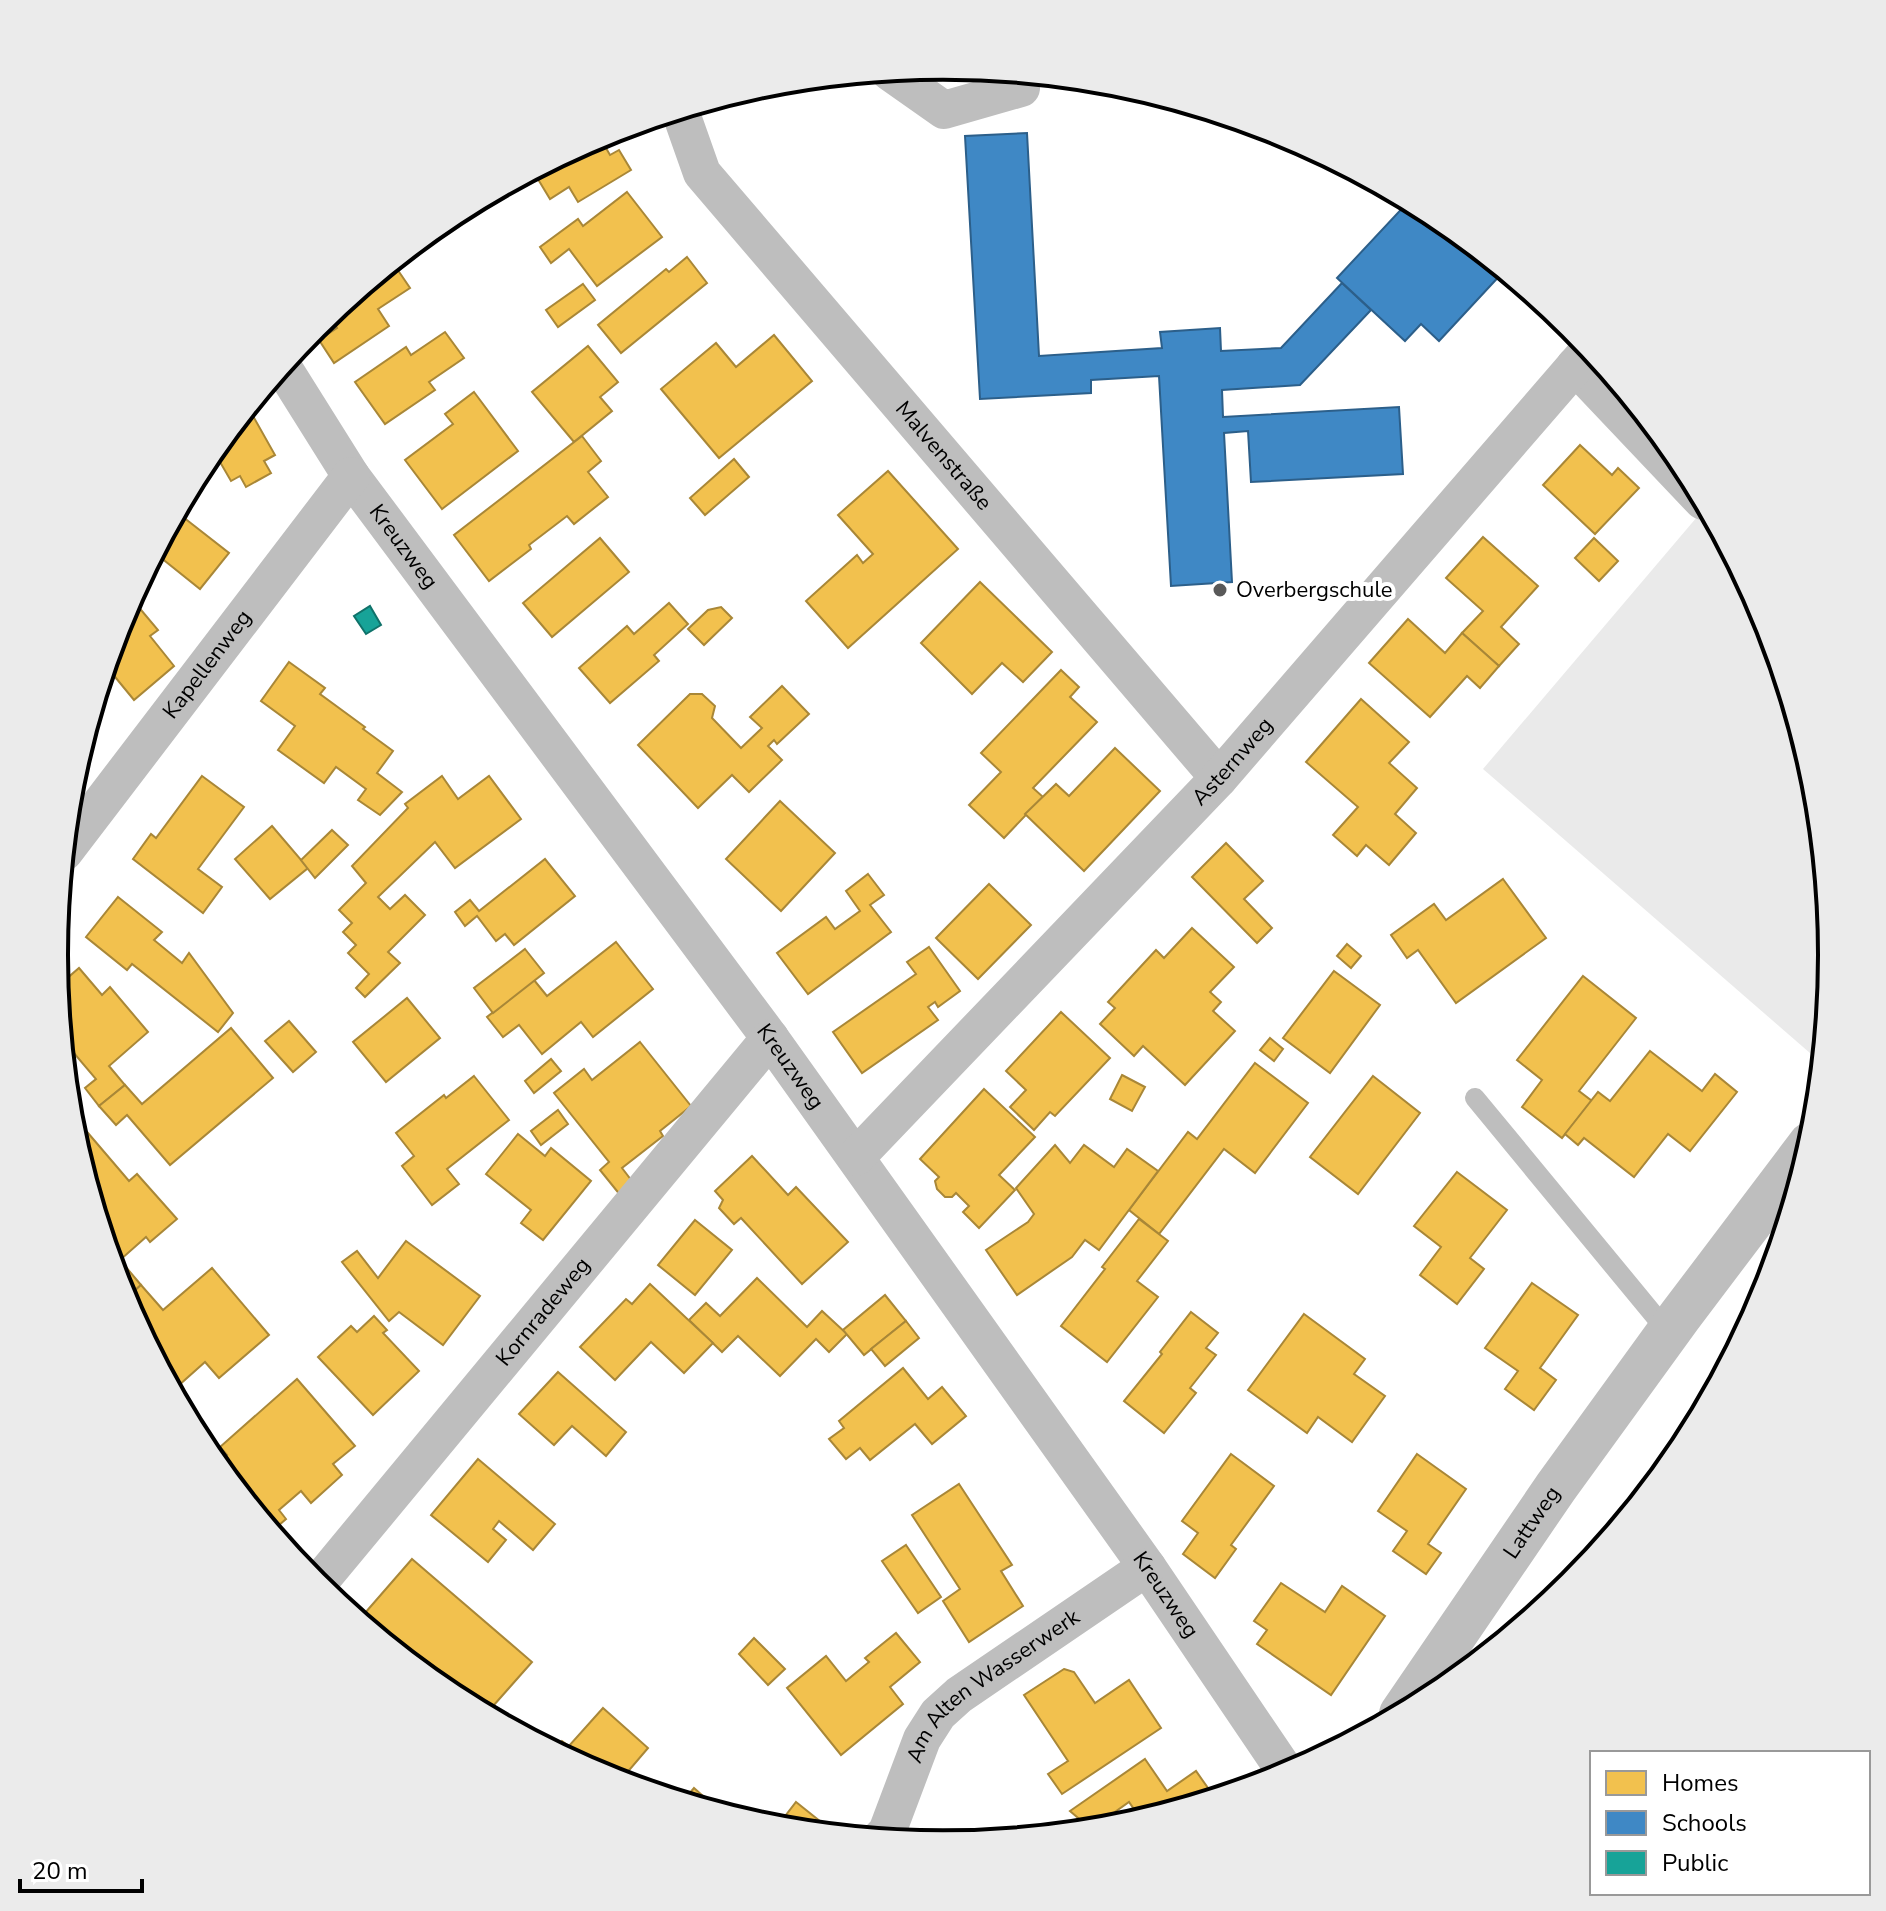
<svg xmlns="http://www.w3.org/2000/svg" width="1886" height="1911" viewBox="0 0 1886 1911" font-family="'Nunito Sans',sans-serif">
<style>
.green{fill:#eaeaea}
.homes{fill:#f2c14e;stroke:#a98737;stroke-width:2}
.schools{fill:#3f88c5;stroke:#2c5f8a;stroke-width:2}
.public{fill:#17a398;stroke:#10726a;stroke-width:2}
.lines{fill:none;stroke-linecap:round;stroke-linejoin:round}
.service{stroke:#bebebe;stroke-width:20}
.minor{stroke:#bebebe;stroke-width:38}
.tertiary{stroke:#bebebe;stroke-width:44}
.poi-dot{fill:#595959;stroke:#fff;stroke-width:3}
.labels{text-anchor:middle;dominant-baseline:central;stroke-width:8;stroke-linejoin:round;paint-order:stroke}
.street-label{font-size:22px;fill:#000;stroke:#fff}
.poi-label{font-size:22px;fill:#000;stroke:#fff;text-anchor:start}
.rim{fill:none;stroke:#000;stroke-width:4}
</style>
<rect width="100%" height="100%" fill="#fff"/>
<path class="green" d="M1697 517 1731 553 1764 616 1815 783 1832 956 1822 1054 1818 1060 1483 769Z"/>
<g class="homes">
<path d="M599 136 610 155 619 150 631 170 578 202 569 187 550 199 533 171Z"/>
<path d="M627 192 662 237 597 286 569 249 551 263 540 247 578 219 583 226Z"/>
<path d="M687 257 707 283 621 353 598 325 666 269 669 272Z"/>
<path d="M393 263 410 288 378 309 389 326 334 363 319 340 337 328 329 315Z"/>
<path d="M583 284 595 300 558 327 546 310Z"/>
<path d="M445 332 464 358 429 382 435 390 385 424 355 382 406 347 411 355Z"/>
<path d="M774 335 812 381 719 458 661 389 716 343 736 367Z"/>
<path d="M588 346 618 382 600 397 612 411 574 442 532 392Z"/>
<path d="M474 392 518 451 442 509 405 460 453 424 445 414Z"/>
<path d="M248 407 275 455 264 461 271 473 246 487 240 476 231 481 216 455 204 462Z"/>
<path d="M582 436 601 461 588 472 608 497 574 524 567 516 529 545 531 549 489 581 454 535Z"/>
<path d="M1580 445 1612 475 1618 468 1639 488 1595 534 1543 485Z"/>
<path d="M734 459 749 477 705 515 690 498Z"/>
<path d="M888 471 958 549 848 648 806 601 857 555 863 563 873 554 838 515Z"/>
<path d="M183 517 229 553 200 589 155 553 173 520 178 524Z"/>
<path d="M1483 537 1538 586 1501 627 1519 644 1499 666 1462 633 1483 611 1446 578Z"/>
<path d="M600 538 629 572 552 637 523 603Z"/>
<path d="M1594 538 1618 561 1599 581 1575 558Z"/>
<path d="M980 582 1052 652 1023 682 1002 663 972 694 921 643Z"/>
<path d="M131 598 158 630 150 636 174 666 134 700 111 672 105 677 104 675 122 615Z"/>
<path d="M669 603 688 624 654 655 659 661 610 703 579 668 627 626 634 634Z"/>
<path d="M721 607 732 618 704 645 688 629 708 610Z"/>
<path d="M1408 619 1445 653 1462 633 1499 666 1480 688 1467 676 1430 717 1369 663Z"/>
<path d="M289 662 325 688 320 694 365 727 363 729 393 751 377 773 402 792 380 815 358 800 366 789 336 767 324 783 278 750 295 726 261 701Z"/>
<path d="M1061 670 1079 687 1070 697 1097 722 1033 788 1043 797 1004 838 969 805 1001 772 981 753Z"/>
<path d="M782 686 809 714 777 744 774 740 768 746 782 760 749 792 732 775 698 808 638 745 690 694H702L715 706 712 718 741 748 762 728 750 717Z"/>
<path d="M1361 699 1409 742 1389 763 1417 788 1395 814 1416 833 1389 865 1366 845 1357 856 1333 835 1358 807 1306 762Z"/>
<path d="M1115 748 1160 791 1084 871 1025 814 1056 784 1069 796Z"/>
<path d="M202 776 244 807 198 869 222 887 203 913 133 859 151 834 156 838Z"/>
<path d="M442 776 458 799 489 776 521 819 455 868 435 842 378 897 390 909 405 895 425 915 388 952 400 963 365 997 356 988 369 974 348 953 356 945 343 932 352 923 339 910 366 883 352 866 408 808 405 804Z"/>
<path d="M780 801 835 853 781 911 726 859Z"/>
<path d="M272 826 308 868 270 899 235 859Z"/>
<path d="M332 830 348 845 315 878 301 860Z"/>
<path d="M1226 843 1263 881 1244 899 1272 928 1257 943 1192 877Z"/>
<path d="M545 859 575 896 514 945 505 934 496 941 477 916 465 926 455 912 470 900 479 911Z"/>
<path d="M868 874 884 895 870 905 891 932 808 994 777 953 826 917 835 929 860 911 846 891Z"/>
<path d="M1503 879 1546 938 1456 1003 1418 950 1407 958 1391 935 1434 904 1446 920Z"/>
<path d="M989 884 1031 925 978 979 936 938Z"/>
<path d="M118 897 162 932 154 940 182 963 189 953 233 1013 218 1032 132 964 127 970 86 937Z"/>
<path d="M1192 928 1234 967 1210 992 1221 1002 1213 1011 1235 1031 1185 1085 1143 1046 1134 1056 1100 1024 1115 1008 1108 1002 1156 950 1164 958Z"/>
<path d="M616 942 653 989 593 1037 581 1022 542 1054 519 1025 503 1037 487 1017 534 980 547 996Z"/>
<path d="M1347 944 1361 956 1351 968 1337 956Z"/>
<path d="M929 947 960 991 938 1007 935 1002 928 1007 938 1020 862 1073 833 1032 916 974 907 962Z"/>
<path d="M525 949 544 973 493 1013 474 988Z"/>
<path d="M79 968 102 995 110 987 148 1032 109 1066 125 1085 99 1106 85 1088 96 1079 62 1039 57 987Z"/>
<path d="M1334 971 1380 1005 1330 1073 1283 1038Z"/>
<path d="M1583 976 1636 1018 1579 1091 1592 1101 1562 1138 1522 1107 1542 1080 1517 1060Z"/>
<path d="M407 998 440 1038 386 1082 353 1042Z"/>
<path d="M1061 1012 1110 1058 1055 1116 1050 1112 1034 1130 1010 1107 1026 1090 1006 1071Z"/>
<path d="M289 1021 316 1052 293 1072 265 1041Z"/>
<path d="M231 1028 273 1078 170 1165 127 1115 116 1125 99 1106 125 1085 142 1104Z"/>
<path d="M1270 1038 1283 1049 1274 1061 1260 1050Z"/>
<path d="M640 1042 691 1106 660 1131 663 1136 622 1168 635 1185 621 1196 600 1170 609 1162 554 1093 584 1069 592 1080Z"/>
<path d="M1650 1051 1702 1091 1715 1074 1737 1092 1690 1151 1668 1134 1634 1177 1584 1138 1578 1145 1565 1134 1598 1092 1610 1101Z"/>
<path d="M551 1059 561 1071 534 1093 525 1081Z"/>
<path d="M1255 1063 1308 1103 1255 1173 1224 1149 1159 1234 1129 1210 1188 1132 1197 1139Z"/>
<path d="M1122 1075 1145 1087 1132 1111 1110 1099Z"/>
<path d="M474 1076 509 1120 447 1169 459 1184 432 1205 402 1166 414 1156 396 1133 444 1095 446 1098Z"/>
<path d="M1373 1076 1420 1113 1358 1194 1310 1157Z"/>
<path d="M984 1089 1035 1137 999 1175 1015 1190 979 1228 963 1212 969 1206 956 1193 952 1197H945L937 1189 935 1181 939 1177 920 1159Z"/>
<path d="M558 1110 568 1124 541 1145 531 1131Z"/>
<path d="M88 1133 129 1181 137 1174 177 1219 150 1242 146 1237 120 1260 141 1285 125 1299 121 1295 112 1264 117 1260 107 1249 76 1144Z"/>
<path d="M518 1134 545 1156 551 1148 591 1181 543 1240 521 1223 531 1210 486 1174Z"/>
<path d="M1055 1145 1070 1163 1084 1145 1114 1167 1127 1149 1158 1171 1099 1250 1085 1240 1072 1257 1017 1295 986 1250 1028 1222 1034 1214 1016 1188Z"/>
<path d="M752 1156 788 1195 796 1187 848 1242 802 1284 741 1218 734 1224 719 1208 723 1200 715 1191Z"/>
<path d="M1457 1172 1507 1210 1470 1258 1484 1269 1457 1304 1420 1275 1441 1247 1414 1226Z"/>
<path d="M1139 1219 1168 1241 1137 1281 1158 1297 1107 1362 1061 1326 1105 1269 1102 1267Z"/>
<path d="M695 1220 732 1250 695 1295 658 1265Z"/>
<path d="M406 1241 480 1296 443 1345 399 1312 389 1321 342 1262 357 1251 378 1278Z"/>
<path d="M212 1268 269 1335 219 1378 205 1362 178 1386 156 1361 124 1300 141 1285 163 1310Z"/>
<path d="M757 1278 807 1327 822 1311 847 1334 829 1352 816 1339 780 1376 738 1336 722 1352 689 1320 706 1303 720 1316Z"/>
<path d="M1532 1283 1578 1315 1540 1368 1556 1380 1534 1410 1505 1389 1518 1371 1485 1348Z"/>
<path d="M650 1284 713 1343 684 1373 651 1342 615 1380 580 1347 626 1299 632 1304Z"/>
<path d="M885 1295 906 1321 864 1355 843 1330Z"/>
<path d="M1191 1312 1218 1333 1206 1348 1216 1355 1190 1388 1196 1393 1164 1433 1124 1401 1162 1354 1160 1352Z"/>
<path d="M1304 1314 1365 1359 1354 1374 1385 1396 1352 1442 1318 1417 1307 1433 1248 1390Z"/>
<path d="M374 1316 387 1330 383 1333 419 1371 373 1415 318 1357 351 1326 357 1332Z"/>
<path d="M906 1321 919 1338 885 1366 871 1349Z"/>
<path d="M156 1361 178 1386 172 1390Z"/>
<path d="M903 1368 928 1399 942 1387 966 1416 932 1444 915 1424 870 1460 860 1448 846 1459 829 1439 844 1428 839 1421Z"/>
<path d="M558 1372 626 1432 606 1456 572 1426 554 1445 519 1414Z"/>
<path d="M297 1379 355 1446 333 1464 342 1475 311 1503 301 1491 279 1510 286 1519 271 1532 216 1465 227 1455 220 1447Z"/>
<path d="M1231 1454 1274 1486 1231 1545 1236 1549 1215 1578 1183 1554 1198 1533 1182 1521Z"/>
<path d="M1417 1454 1466 1489 1428 1544 1441 1553 1426 1574 1393 1551 1407 1531 1378 1511Z"/>
<path d="M478 1459 555 1524 533 1550 499 1521 493 1529 506 1540 488 1562 431 1515Z"/>
<path d="M959 1484 1012 1565 1001 1571 1023 1606 969 1642 943 1601 960 1589 912 1515Z"/>
<path d="M906 1545 941 1597 918 1613 882 1561Z"/>
<path d="M412 1559 532 1662 486 1714 477 1710 365 1613Z"/>
<path d="M1281 1583 1325 1612 1342 1586 1385 1616 1331 1695 1257 1644 1267 1630 1254 1621Z"/>
<path d="M896 1633 920 1662 890 1687 903 1704 841 1755 787 1688 826 1656 846 1681 869 1662 865 1658Z"/>
<path d="M754 1638 785 1669 768 1685 739 1654Z"/>
<path d="M1064 1669 1074 1672 1095 1703 1129 1680 1161 1728 1062 1794 1048 1774 1068 1761 1024 1695Z"/>
<path d="M603 1708 648 1748 619 1782 605 1777 600 1773 598 1774 554 1751 562 1741 569 1746Z"/>
<path d="M1145 1759 1167 1791 1196 1771 1215 1798 1132 1823 1140 1818 1129 1802 1091 1829 1070 1811Z"/>
<path d="M694 1788 711 1803 707 1808 683 1801Z"/>
<path d="M796 1802 836 1834 776 1828Z"/>
</g>
<g class="schools">
<path d="M1027 133 1039 356 1162 348 1160 332 1220 328 1221 351 1281 348 1342 283 1371 310 1300 385 1222 390 1223 417 1399 407 1403 474 1251 482 1248 431 1224 433 1232 582 1171 586 1159 376 1091 380V393L980 399 965 136Z"/>
<path d="M1409 201 1437 217 1504 271 1439 341 1421 324 1405 341 1337 278Z"/>
</g>
<path class="public" d="M370 606 381 625 366 634 354 616Z"/>
<g class="lines">
<path class="service" d="M1475 1098 1668 1332"/>
<g class="minor">
<path d="M890 72 944 110 1021 88"/>
<path id="s1" d="M684 122 702 173 1219 778"/>
<path id="s2" d="M282 366 351 476 770 1038 1147 1567 1287 1774"/>
<path d="M1575 366 1703 501"/>
<path id="s3" d="M64 852 351 476"/>
<path id="s4" d="M856 1157 1219 778 1590 349"/>
<path id="s5" d="M316 1586 770 1038"/>
<path id="s6" d="M881 1838 887 1832 922 1739 938 1714 959 1695 1147 1567"/>
</g>
<path class="tertiary" id="s7" d="M1401 1714 1556 1487 1680 1316 1810 1144"/>
</g>
<circle class="poi-dot" cx="1220" cy="590" r="8"/>
<g class="labels">
<g class="street-label">
<text stroke="none"><textPath href="#s1" startOffset="426">Malvenstraße</textPath></text>
<text stroke="none"><textPath href="#s2" startOffset="218">Kreuzweg</textPath></text>
<text stroke="none"><textPath href="#s3" startOffset="236">Kapellenweg</textPath></text>
<text stroke="none"><textPath href="#s4" startOffset="546">Asternweg</textPath></text>
<text stroke="none"><textPath href="#s2" startOffset="866">Kreuzweg</textPath></text>
<text stroke="none"><textPath href="#s5" startOffset="356">Kornradeweg</textPath></text>
<text stroke="none"><textPath href="#s7" startOffset="232">Lattweg</textPath></text>
<text stroke="none"><textPath href="#s2" startOffset="1514">Kreuzweg</textPath></text>
<text stroke="none"><textPath href="#s6" startOffset="196">Am Alten Wasserwerk</textPath></text>
</g>
<g class="poi-label">
<text x="1236" y="590">Overbergschule</text>
</g>
</g>
<path d="M0 0H1886V1911H0ZM68 955a875 875 0 1 1 1750 0a875 875 0 1 1-1750 0Z" fill="#ebebeb" fill-rule="evenodd"/>
<path class="rim" d="M68 955a875 875 0 1 1 1750 0a875 875 0 1 1-1750 0Z"/>
<rect x="1590" y="1751" width="280" height="144" fill="#ffffff" stroke="#999999" stroke-width="2"/>
<rect x="1606" y="1771" width="40" height="24" fill="#f2c14e" stroke="#999999" stroke-width="2"/>
<text x="1662" y="1791" font-size="24" fill="#000000">Homes</text>
<rect x="1606" y="1811" width="40" height="24" fill="#3f88c5" stroke="#999999" stroke-width="2"/>
<text x="1662" y="1831" font-size="24" fill="#000000">Schools</text>
<rect x="1606" y="1851" width="40" height="24" fill="#17a398" stroke="#999999" stroke-width="2"/>
<text x="1662" y="1871" font-size="24" fill="#000000">Public</text>
<path d="M20 1879v12h122v-12" fill="none" stroke="#000000" stroke-width="4"/>
<text x="32" y="1879" font-size="24" fill="#000000" stroke="#ffffff" stroke-width="6" paint-order="stroke">20 m</text>
</svg>
